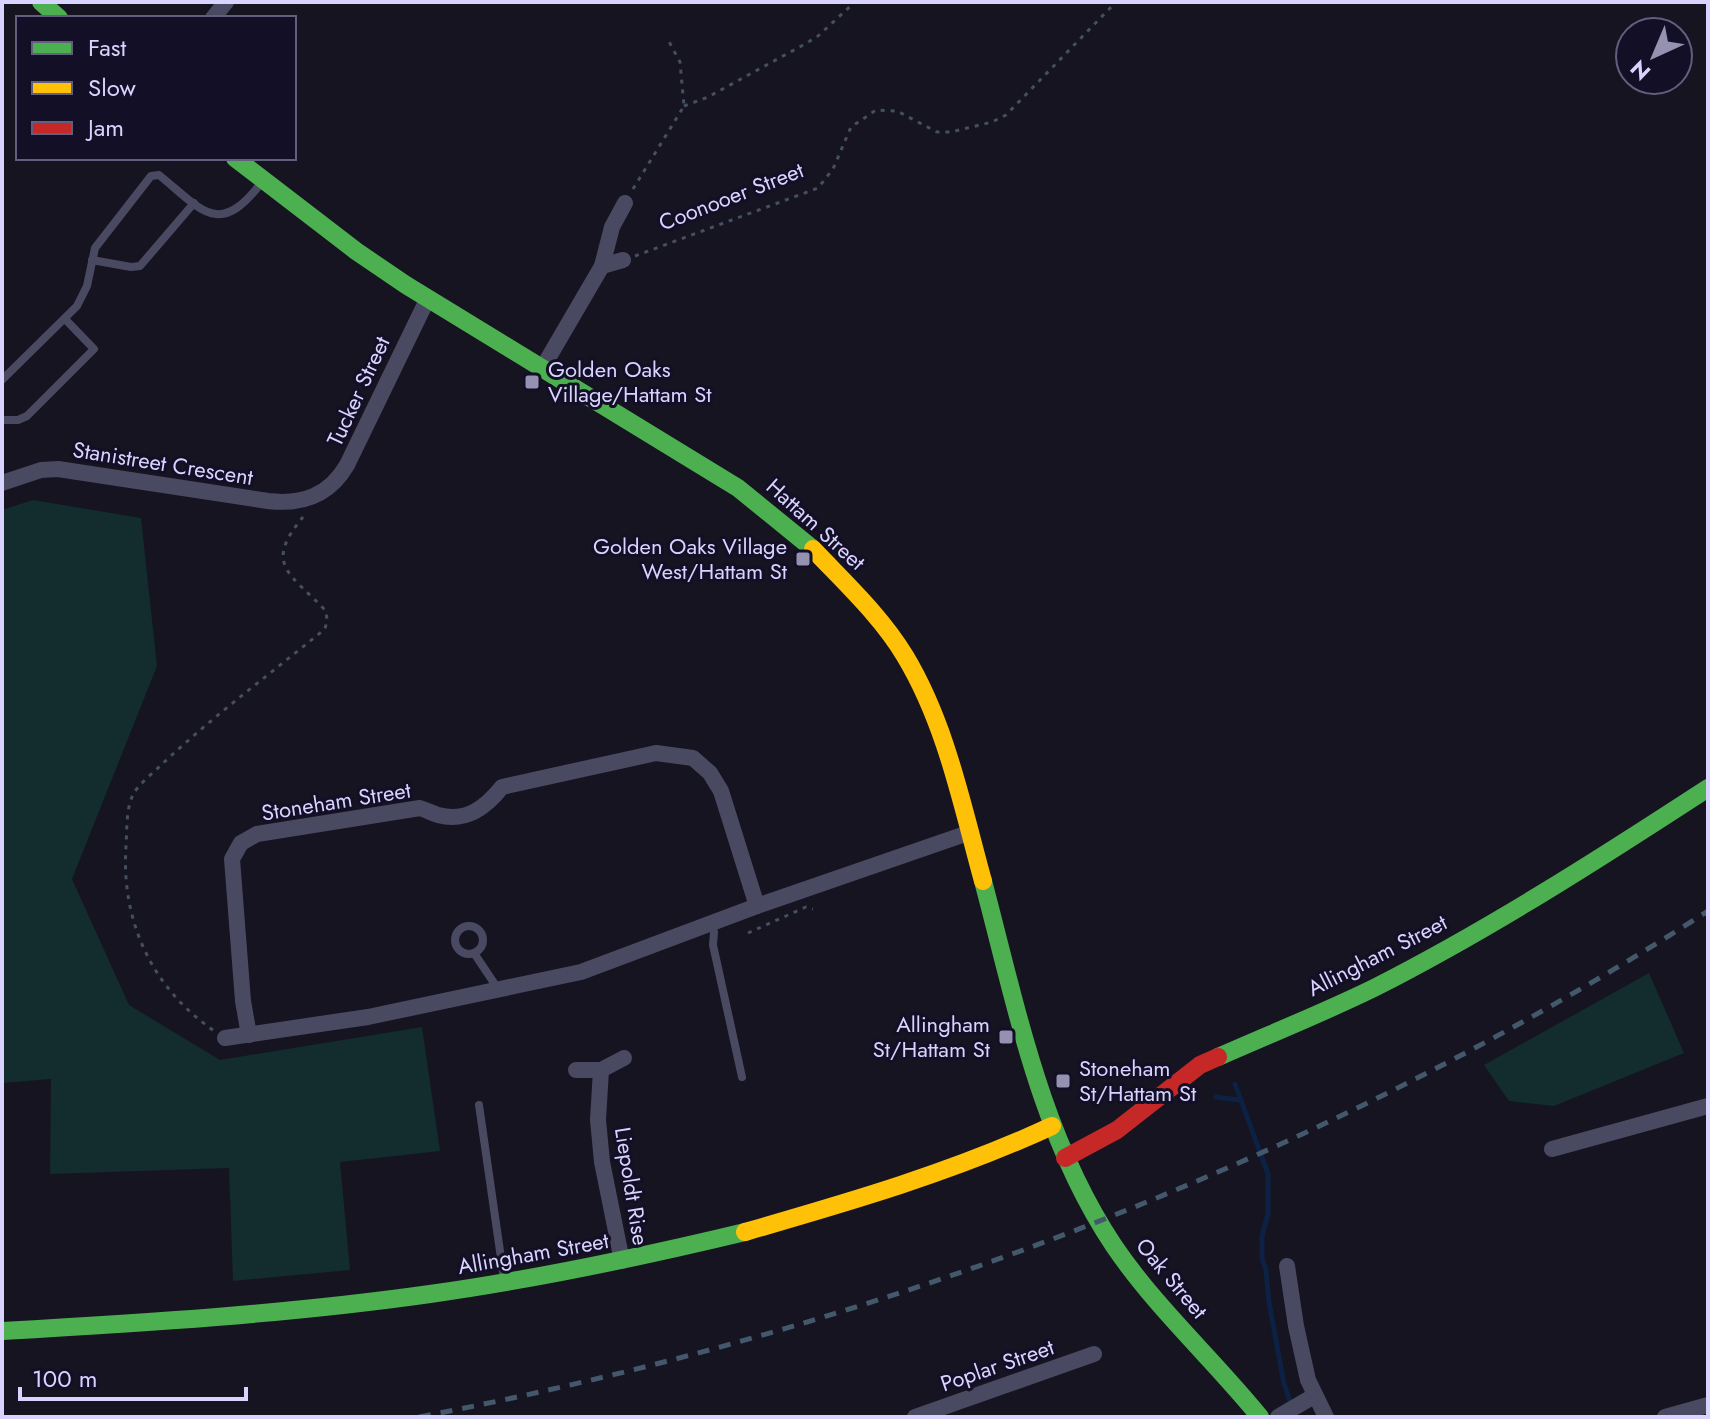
<svg xmlns="http://www.w3.org/2000/svg" width="1710" height="1419" viewBox="0 0 1710 1419" font-family="Jost,sans-serif">
<style>
.green{fill:#132c2d}
.lines{fill:none;stroke-linecap:round;stroke-linejoin:round}
.stream{stroke:#0d2144;stroke-width:5}
.path{stroke:#44505f;stroke-width:3;stroke-dasharray:4 6;stroke-linecap:butt}
.lane{stroke:#4a4962;stroke-width:8}
.street{stroke:#4a4962;stroke-width:16}
.fast{stroke:#4caf50;stroke-width:18}
.slow{stroke:#ffc107;stroke-width:18}
.jam{stroke:#c62828;stroke-width:18}
.rail{stroke:#43596b;stroke-width:5;stroke-dasharray:12 10;stroke-linecap:butt}
.poi-dot{fill:#9591b1;stroke:#130f26;stroke-width:3}
.labels{text-anchor:middle;dominant-baseline:central;stroke-width:6;stroke-linejoin:round;paint-order:stroke}
.street-label{font-size:22px;fill:#d9d4ff;stroke:#130f26}
.poi-label{font-size:22px;fill:#d9d4ff;stroke:#130f26;text-anchor:start}
</style>
<rect width="100%" height="100%" fill="#161421"/>
<g class="green">
<path d="M33 500 141 518 157 666 72 879 129 1005 220 1060 422 1027 440 1151 340 1162 350 1270 233 1281 229 1168 50 1174 51 1079 2 1083V510Z"/>
<path d="M1649 973 1684 1053 1554 1106 1509 1101 1484 1065Z"/>
</g>
<g class="lines">
<g class="stream">
<path d="M1235 1084 1268 1174V1214L1262 1236V1258L1266 1270 1269 1302 1284 1384 1291 1404"/>
<path d="M1216 1097 1239 1100"/>
</g>
<g class="path">
<path d="M684 106 708 97 805 44 818 36 855 2"/>
<path d="M633 189 684 106 680 62 667 38"/>
<path d="M635 256 818 188 833 169 851 127 876 110 897 111 937 132H951L992 122 1006 115 1116 2"/>
<path d="M748 933 806 907 813 909"/>
<path d="M213 1030C151 987 121 920 126 846 127 831 126 811 132 797 137 785 151 775 160 766 212 717 270 674 325 629L327 620 326 611C290 573 263 565 303 517"/>
</g>
<g class="lane">
<path d="M92 260 131 267 140 266 194 203"/>
<path d="M2 380 77 306 87 286 95 248 151 176 159 175C201 209 219 239 261 183"/>
<path d="M2 420H18L27 416 94 349 65 319"/>
<path d="M711 923 714 932 713 945 742 1077"/>
<circle cx="469" cy="940" r="14"/>
<path d="M474 953 498 989"/>
<path d="M479 1105 504 1279"/>
</g>
<g class="street">
<path d="M213 18 226 2"/>
<path d="M602 266 623 260"/>
<path d="M543 367 602 266 612 227 625 203"/>
<path d="M2 483 41 470 58 469 268 501C302 505 329 496 347 465L428 298"/>
<path d="M249 1035 243 1001 232 859 241 843 257 834 420 808C426 810 432 813 438 815 466 823 486 807 502 787L656 753 693 758 710 773 721 791 757 906"/>
<path d="M225 1038 368 1017 581 972 757 906 971 832"/>
<path d="M576 1070H601L624 1058"/>
<path d="M601 1070 598 1120 602 1162 622 1261"/>
<path d="M1552 1149 1708 1106"/>
<path d="M1287 1266 1296 1326 1308 1380 1326 1417"/>
<path d="M915 1417 1094 1354"/>
<path d="M1278 1417 1314 1396"/>
<path d="M1665 1417 1708 1405"/>
</g>
<g class="fast">
<path d="M41 2 59 18"/>
<path d="M235 158 356 251 406 285 738 488 813 549"/>
<path d="M983 881C1016 1005 1041 1137 1114 1246 1156 1308 1213 1359 1260 1417"/>
<path d="M1218 1057C1270 1034 1323 1013 1374 988 1490 929 1599 859 1708 788"/>
<path d="M2 1331C145 1323 288 1314 430 1294 537 1279 641 1257 745 1232"/>
</g>
<g class="slow">
<path d="M813 549C845 583 881 616 905 656 946 724 962 805 983 881"/>
<path d="M745 1232C849 1202 953 1172 1052 1126"/>
</g>
<path class="jam" d="M1065 1158 1117 1130 1200 1065 1218 1057"/>
<path class="rail" d="M419 1417C874 1330 1318 1162 1708 911"/>
</g>
<g class="poi-dot">
<rect x="524" y="374" width="16" height="16" rx="4"/>
<rect x="795" y="551" width="16" height="16" rx="4"/>
<rect x="998" y="1029" width="16" height="16" rx="4"/>
<rect x="1055" y="1073" width="16" height="16" rx="4"/>
</g>
<g class="labels">
<g class="street-label">
<text transform="translate(731 196) rotate(-21)">Coonooer Street</text>
<text transform="translate(358 391) rotate(-65)">Tucker Street</text>
<text transform="translate(163 463) rotate(9)">Stanistreet Crescent</text>
<text transform="translate(816 524) rotate(42)">Hattam Street</text>
<text transform="translate(336 801) rotate(-9)">Stoneham Street</text>
<text transform="translate(1377 955) rotate(-27)">Allingham Street</text>
<text transform="translate(632 1186) rotate(81)">Liepoldt Rise</text>
<text transform="translate(533 1253) rotate(-10)">Allingham Street</text>
<text transform="translate(1172 1278) rotate(50)">Oak Street</text>
<text transform="translate(997 1365) rotate(-19)">Poplar Street</text>
</g>
<g class="poi-label">
<text x="548" y="369">Golden Oaks<tspan x="548" dy="25">Village/Hattam St</tspan></text>
<text x="787" y="546" text-anchor="end">Golden Oaks Village<tspan x="787" dy="25">West/Hattam St</tspan></text>
<text x="990" y="1024" text-anchor="end">Allingham<tspan x="990" dy="25">St/Hattam St</tspan></text>
<text x="1079" y="1068">Stoneham<tspan x="1079" dy="25">St/Hattam St</tspan></text>
</g>
</g>
<rect width="1710" height="1419" fill="none" stroke="#d9d4ff" stroke-width="8"/>
<rect x="16" y="16" width="280" height="144" fill="#130f26" stroke="#625e7d" stroke-width="2"/>
<rect x="32" y="42" width="40" height="12" fill="#4caf50" stroke="#625e7d" stroke-width="2"/>
<text x="88" y="56" font-size="24" fill="#d9d4ff">Fast</text>
<rect x="32" y="82" width="40" height="12" fill="#ffc107" stroke="#625e7d" stroke-width="2"/>
<text x="88" y="96" font-size="24" fill="#d9d4ff">Slow</text>
<rect x="32" y="122" width="40" height="12" fill="#c62828" stroke="#625e7d" stroke-width="2"/>
<text x="88" y="136" font-size="24" fill="#d9d4ff">Jam</text>
<g transform="translate(1654 56) rotate(224)"><circle r="38" fill="#130f26" stroke="#625e7d" stroke-width="2"/>
<path d="M0-6L14 30L0 20L-14 30Z" fill="#9591b1"/>
<text y="-12" font-size="22" font-weight="bold" text-anchor="middle" fill="#d9d4ff">N</text>
</g>
<path d="M20 1387v12h226v-12" fill="none" stroke="#d9d4ff" stroke-width="4"/>
<text x="32" y="1387" font-size="24" fill="#d9d4ff" stroke="#130f26" stroke-width="6" paint-order="stroke">100 m</text>
</svg>
